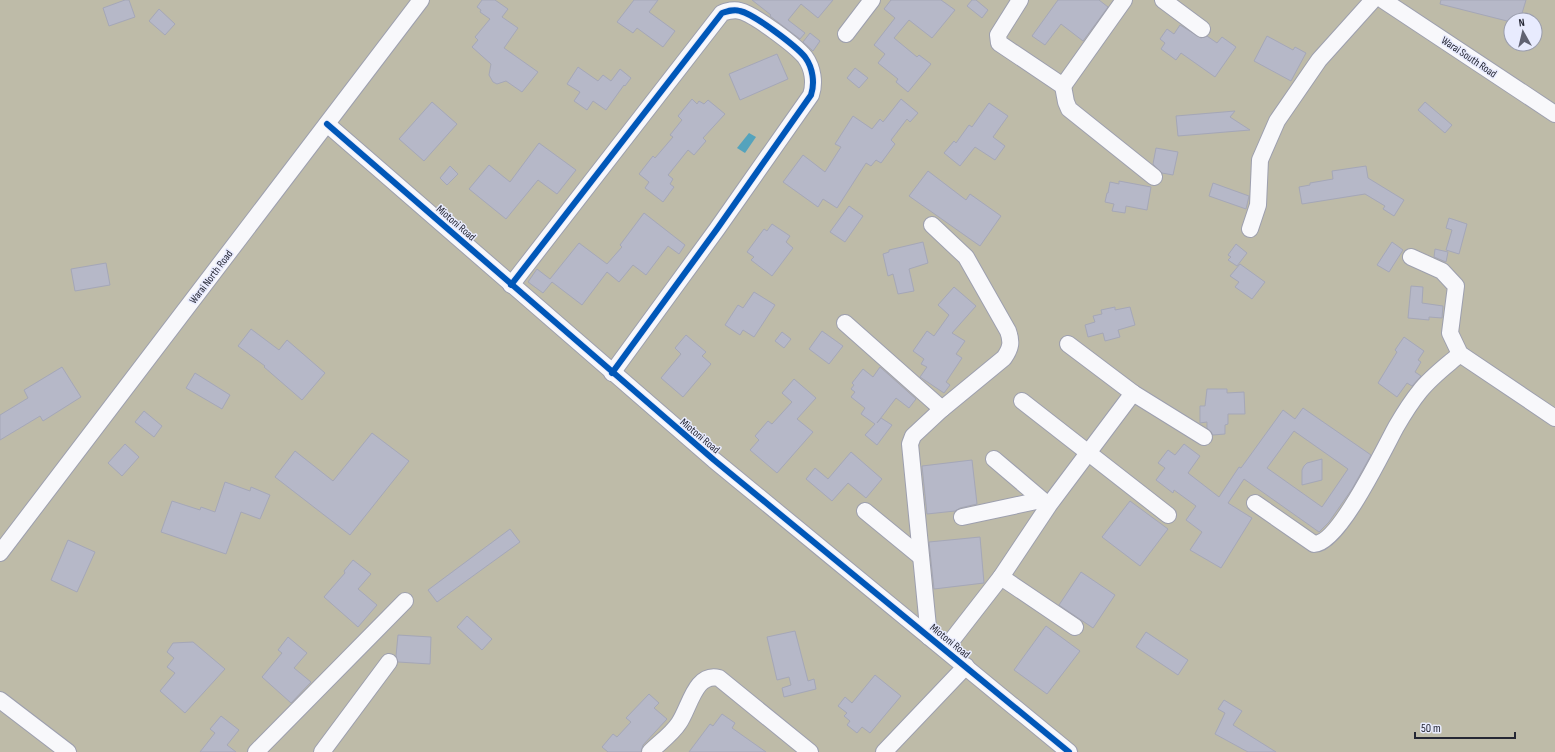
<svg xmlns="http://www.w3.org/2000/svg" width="1555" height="752" viewBox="0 0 1555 752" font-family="'Sofia Sans Condensed',sans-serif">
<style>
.green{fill:#bebba8;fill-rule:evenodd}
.water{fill:#54a3bd}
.building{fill:#b6b8c8;stroke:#a5a7b7;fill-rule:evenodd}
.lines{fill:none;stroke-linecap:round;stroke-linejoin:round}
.minor-casing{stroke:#9d9fae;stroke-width:18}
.minor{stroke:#f8f8fb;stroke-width:16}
.cycleway-casing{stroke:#e8ebfe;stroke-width:8}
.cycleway{stroke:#0057b8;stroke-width:6}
.labels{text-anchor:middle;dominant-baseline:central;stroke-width:3;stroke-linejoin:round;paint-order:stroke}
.street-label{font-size:11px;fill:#252734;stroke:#e8ebfe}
</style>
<rect width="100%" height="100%" fill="#cdd0e4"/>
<path class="green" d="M0 0H1555V752H0ZM1511 20H1535V44H1511Z"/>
<path class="water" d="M749 133 756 137 745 153 737 148Z"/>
<g class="building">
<path d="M125 0H129L135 17 109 26 103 8Z"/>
<path d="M482 0H495L508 9 502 17 518 28 504 48 538 72 522 92 506 81 497 84 493 82 489 75 491 64 472 47 478 40 475 37 490 19 480 12 481 10 477 7Z"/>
<path d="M634 0H658L649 12 675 31 663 47 637 28 633 33 617 22Z"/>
<path d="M752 0H833L818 18 801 4 788 20 805 33 800 39 770 16 771 15Z"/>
<path d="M891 0H941L955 10 932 38 909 20 894 38 917 57 919 55 931 64 908 92 896 82 898 79 878 63 885 54 874 45 895 18 884 9Z"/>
<path d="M972 0H976L988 10 982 18 967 6Z"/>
<path d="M1058 0H1099L1108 7 1083 41 1061 24 1045 45 1032 36Z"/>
<path d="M1441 0H1526L1520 20H1511V22L1440 4Z"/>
<path d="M159 9 175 24 165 35 149 21Z"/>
<path d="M1180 25 1201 38 1207 36 1217 43 1222 37 1236 47 1215 77 1181 53 1176 60 1161 49 1165 43 1160 39 1167 29 1174 34Z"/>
<path d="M810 33 820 41 813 51 803 42Z"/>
<path d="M1267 36 1293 50 1295 47 1306 53 1291 81 1254 61Z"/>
<path d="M777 54 788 79 740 100 729 74Z"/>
<path d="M578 67 598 81 603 75 611 81 620 69 631 78 625 86 624 85 606 110 593 101 587 110 574 101 580 92 567 84Z"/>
<path d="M855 68 868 78 859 88 847 78Z"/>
<path d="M692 99 697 104 699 101 704 104 708 100 725 114 703 138 706 141 694 155 688 150 668 175 673 179 670 184 674 187 663 202 645 188 649 182 639 174 653 156 655 158 673 137 670 135 682 120 678 116Z"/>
<path d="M901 99 918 113 910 122 907 119 891 140 895 144 881 163 876 160 871 166 866 163 837 208 823 199 818 207 783 182 803 155 825 172 841 147 835 144 853 116 872 129 880 119 883 122Z"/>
<path d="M432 102 457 124 424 161 399 139Z"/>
<path d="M1425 102 1452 125 1445 133 1418 110Z"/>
<path d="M989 103 1008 116 993 137 1005 146 995 160 975 147 960 166 944 153 954 141 956 143 969 125 972 127Z"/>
<path d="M1235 111 1230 117 1250 130 1178 136 1176 116Z"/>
<path d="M539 143 576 170 557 194 538 180 506 219 469 189 489 165 510 182Z"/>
<path d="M1156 148 1178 152 1173 175 1162 173 1153 164Z"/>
<path d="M450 166 458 174 447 185 440 178Z"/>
<path d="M1366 166 1368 178 1404 200 1394 216 1383 209 1385 206 1365 194 1302 204 1299 187 1310 185V183L1333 179 1332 171Z"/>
<path d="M928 171 966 200 970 194 1001 216 980 246 909 196Z"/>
<path d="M1119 181 1151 187 1147 210 1126 206 1125 213 1112 211 1114 204 1105 202 1107 193H1108L1110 182 1119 184Z"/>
<path d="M1213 183 1249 196 1246 209 1209 196Z"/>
<path d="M849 206 863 216 845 242 830 232Z"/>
<path d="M644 213 685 245 679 254 668 246 646 275 633 265 619 282 607 272 582 305 552 282 543 293 528 282 537 269 550 279 579 243 607 264 622 247 620 245Z"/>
<path d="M1449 218 1467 224 1459 254 1446 250 1452 230 1446 228Z"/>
<path d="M772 224 790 236 786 242 793 248 772 276 751 260 754 257 747 252 764 229 767 231Z"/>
<path d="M923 242 928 263 909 269 914 291 898 294 893 274 888 276 883 254 889 252V250Z"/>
<path d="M1392 242 1403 250 1389 272 1377 265Z"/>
<path d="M1236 244 1247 253 1237 266 1228 260 1231 257 1228 255Z"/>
<path d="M1435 249 1448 252 1446 262 1434 257Z"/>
<path d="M106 263 110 285 75 291 71 269Z"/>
<path d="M1240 264 1265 282 1252 299 1235 287 1239 282 1230 276Z"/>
<path d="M1411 286 1423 287 1422 303 1443 306 1442 318 1429 317V320L1408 318Z"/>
<path d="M954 287 976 306 952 333 965 341 956 354 962 358 946 382 950 385 944 393 920 377 927 367 921 364 924 359 913 351 927 331 934 336 949 315 938 305Z"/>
<path d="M754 292 775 305 754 337 743 330 740 335 725 325 738 305 743 308Z"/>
<path d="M1115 307V310L1130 307 1135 325 1118 330 1120 337 1105 341 1103 333 1088 337 1085 325 1095 322 1093 316 1102 314 1101 310Z"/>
<path d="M251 329 279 350 287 340 325 373 302 400 264 367 265 366 238 346Z"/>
<path d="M822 331 843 346 829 364 809 349Z"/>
<path d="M782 332 791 339 784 348 775 341Z"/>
<path d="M686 335 706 352 702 356 711 364 683 397 661 378 681 354 675 348Z"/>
<path d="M1404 337 1424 351 1418 360 1421 362 1415 372 1421 376 1412 386 1407 383 1397 397 1378 383 1397 352 1395 350Z"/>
<path d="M62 367 81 397 43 421 40 416 0 440V415L28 398 24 390Z"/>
<path d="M880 367 916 399 909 408 896 398 877 423 881 418 892 425 877 445 865 435 875 424 861 414 865 408 851 397 855 392 851 389 854 385 852 383 863 369 873 377Z"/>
<path d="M195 373 230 395 222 409 186 388Z"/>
<path d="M794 379 816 398 797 419 813 432 777 473 750 450 759 440 755 436 768 421 772 424 792 402 782 393Z"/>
<path d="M1207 389H1227V393L1244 392 1245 414H1228V424L1225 425V434L1213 435 1207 428V422L1200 423V406H1205Z"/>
<path d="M1303 408 1371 455 1352 489 1329 522 1319 532 1244 479 1228 503 1252 518 1221 568 1190 550 1202 532 1186 520 1196 506 1174 490 1173 493 1156 480 1165 468 1158 463 1168 450 1175 455 1184 444 1200 456 1188 473 1219 497 1239 467 1241 468 1283 410 1295 419ZM1294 431 1348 469 1322 507 1267 468Z"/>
<path d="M144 411 162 426 154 437 135 422Z"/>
<path d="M372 433 409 461 350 535 275 477 295 451 333 481Z"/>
<path d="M125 444 139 457 122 476 108 463Z"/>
<path d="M851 452 882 479 866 498 848 483 832 501 806 479 815 468 828 479Z"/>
<path d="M1322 459V480L1302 485V470L1304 466 1307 463Z"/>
<path d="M972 460 977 504 960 508 955 511 927 514 922 466Z"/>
<path d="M225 482 250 491 251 487 270 495 260 519 241 512 226 554 161 532 172 501 200 510 201 507 215 512Z"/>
<path d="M1130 501 1168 529 1140 566 1102 537Z"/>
<path d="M510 529 520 542 437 602 428 590Z"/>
<path d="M980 537 984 583 934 589 929 542Z"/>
<path d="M68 540 95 552 77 592 51 580Z"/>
<path d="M353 560 371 574 358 589 377 605 358 627 324 597 345 573 344 571Z"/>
<path d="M1081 572 1115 595 1093 628 1059 605Z"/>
<path d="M467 616 492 639 482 650 457 627Z"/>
<path d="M1046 626 1080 651 1047 694 1014 670Z"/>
<path d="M795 631 808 681 814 679 816 689 784 697 782 688 791 685 789 677 777 680 767 637Z"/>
<path d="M1146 632 1188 660 1178 675 1136 647Z"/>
<path d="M398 635 431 637 430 664 398 662 396 656Z"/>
<path d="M288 637 307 653 294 668 311 682 291 703 262 677 282 653 278 650Z"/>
<path d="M193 642 225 669 185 713 160 691 175 673 167 667 174 658 167 652 173 643Z"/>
<path d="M875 675 901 696 870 733 862 727 857 733 847 725 850 721 844 716 847 713 838 706 845 697 852 703Z"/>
<path d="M649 694 659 703 654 708 667 719 643 745 641 752H608L602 747 613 734 617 737 631 722 626 718Z"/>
<path d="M1224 700 1242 711 1233 725 1276 752H1248L1215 734 1225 713 1218 709Z"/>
<path d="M722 714 735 723 732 728 766 752H689L710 724 713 726Z"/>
<path d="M221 716 239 730 227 745 236 752H200L215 733 210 729Z"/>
</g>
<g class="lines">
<defs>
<g id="minor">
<path d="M1020 0 998 35 999 43 1063 86 1066 102 1069 109 1154 177"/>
<path d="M1163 0 1202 29"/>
<path d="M1383 0 1555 114"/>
<path d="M846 34 872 0"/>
<path d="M1063 86 1124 0"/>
<path d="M327 124 714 460 1069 752"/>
<path d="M932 225 966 257 1008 331C1012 342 1011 348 1004 358L942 409"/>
<path d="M1250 229 1258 205 1260 160 1277 121 1319 60 1373 0"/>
<path d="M1411 257 1442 271 1456 286 1450 333 1460 354 1555 418"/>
<path d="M511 285 722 13C728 11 734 9 740 11 754 14 796 46 805 57 813 68 815 83 811 95L717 229 612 373"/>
<path d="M845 323 942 409 913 436 910 444 929 637"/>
<path d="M1068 344 1133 393 1204 437"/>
<path d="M1022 401 1168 515"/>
<path d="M994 459 1047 504"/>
<path d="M1255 503 1314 544C1339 544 1384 449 1396 427 1403 415 1411 402 1420 391 1431 377 1446 366 1460 354"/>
<path d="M865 511 921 557"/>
<path d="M962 517 1041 500"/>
<path d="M0 553 421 0"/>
<path d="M1001 577 1075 627"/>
<path d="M945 649 1001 577 1049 505 1133 393"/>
<path d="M0 700 68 752"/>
<path d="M256 752 405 601"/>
<path d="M322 752 389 662"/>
<path d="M650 752C659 743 672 734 679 723 690 707 695 672 719 678L810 752"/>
<path d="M884 752 966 666"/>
</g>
</defs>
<use href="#minor" class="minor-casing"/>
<use href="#minor" class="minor"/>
<defs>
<g id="cycleway">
<path d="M327 124 714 460 1069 752"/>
<path d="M511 285 722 13C728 11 734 9 740 11 754 14 796 46 805 57 813 68 815 83 811 95L717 229 612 373"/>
</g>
</defs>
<use href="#cycleway" class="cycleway-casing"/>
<use href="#cycleway" class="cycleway"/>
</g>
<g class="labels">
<g class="street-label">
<text transform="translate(1469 57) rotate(34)">Warai South Road</text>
<text transform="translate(456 223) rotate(41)">Miotoni Road</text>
<text transform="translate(211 277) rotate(-53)">Warai North Road</text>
<text transform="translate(700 436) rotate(40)">Miotoni Road</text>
<text transform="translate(950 641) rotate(39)">Miotoni Road</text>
</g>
</g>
<g transform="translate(1523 32) rotate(352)"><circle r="19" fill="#e8ebfe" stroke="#9a9dad"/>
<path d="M0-3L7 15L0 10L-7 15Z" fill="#606272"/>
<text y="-6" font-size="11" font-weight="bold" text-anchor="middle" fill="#252734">N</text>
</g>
<path d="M1415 732v6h100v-6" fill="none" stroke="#252734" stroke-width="2"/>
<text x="1421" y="732" font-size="12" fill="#252734" stroke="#e8ebfe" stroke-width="3" paint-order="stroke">50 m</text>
</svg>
